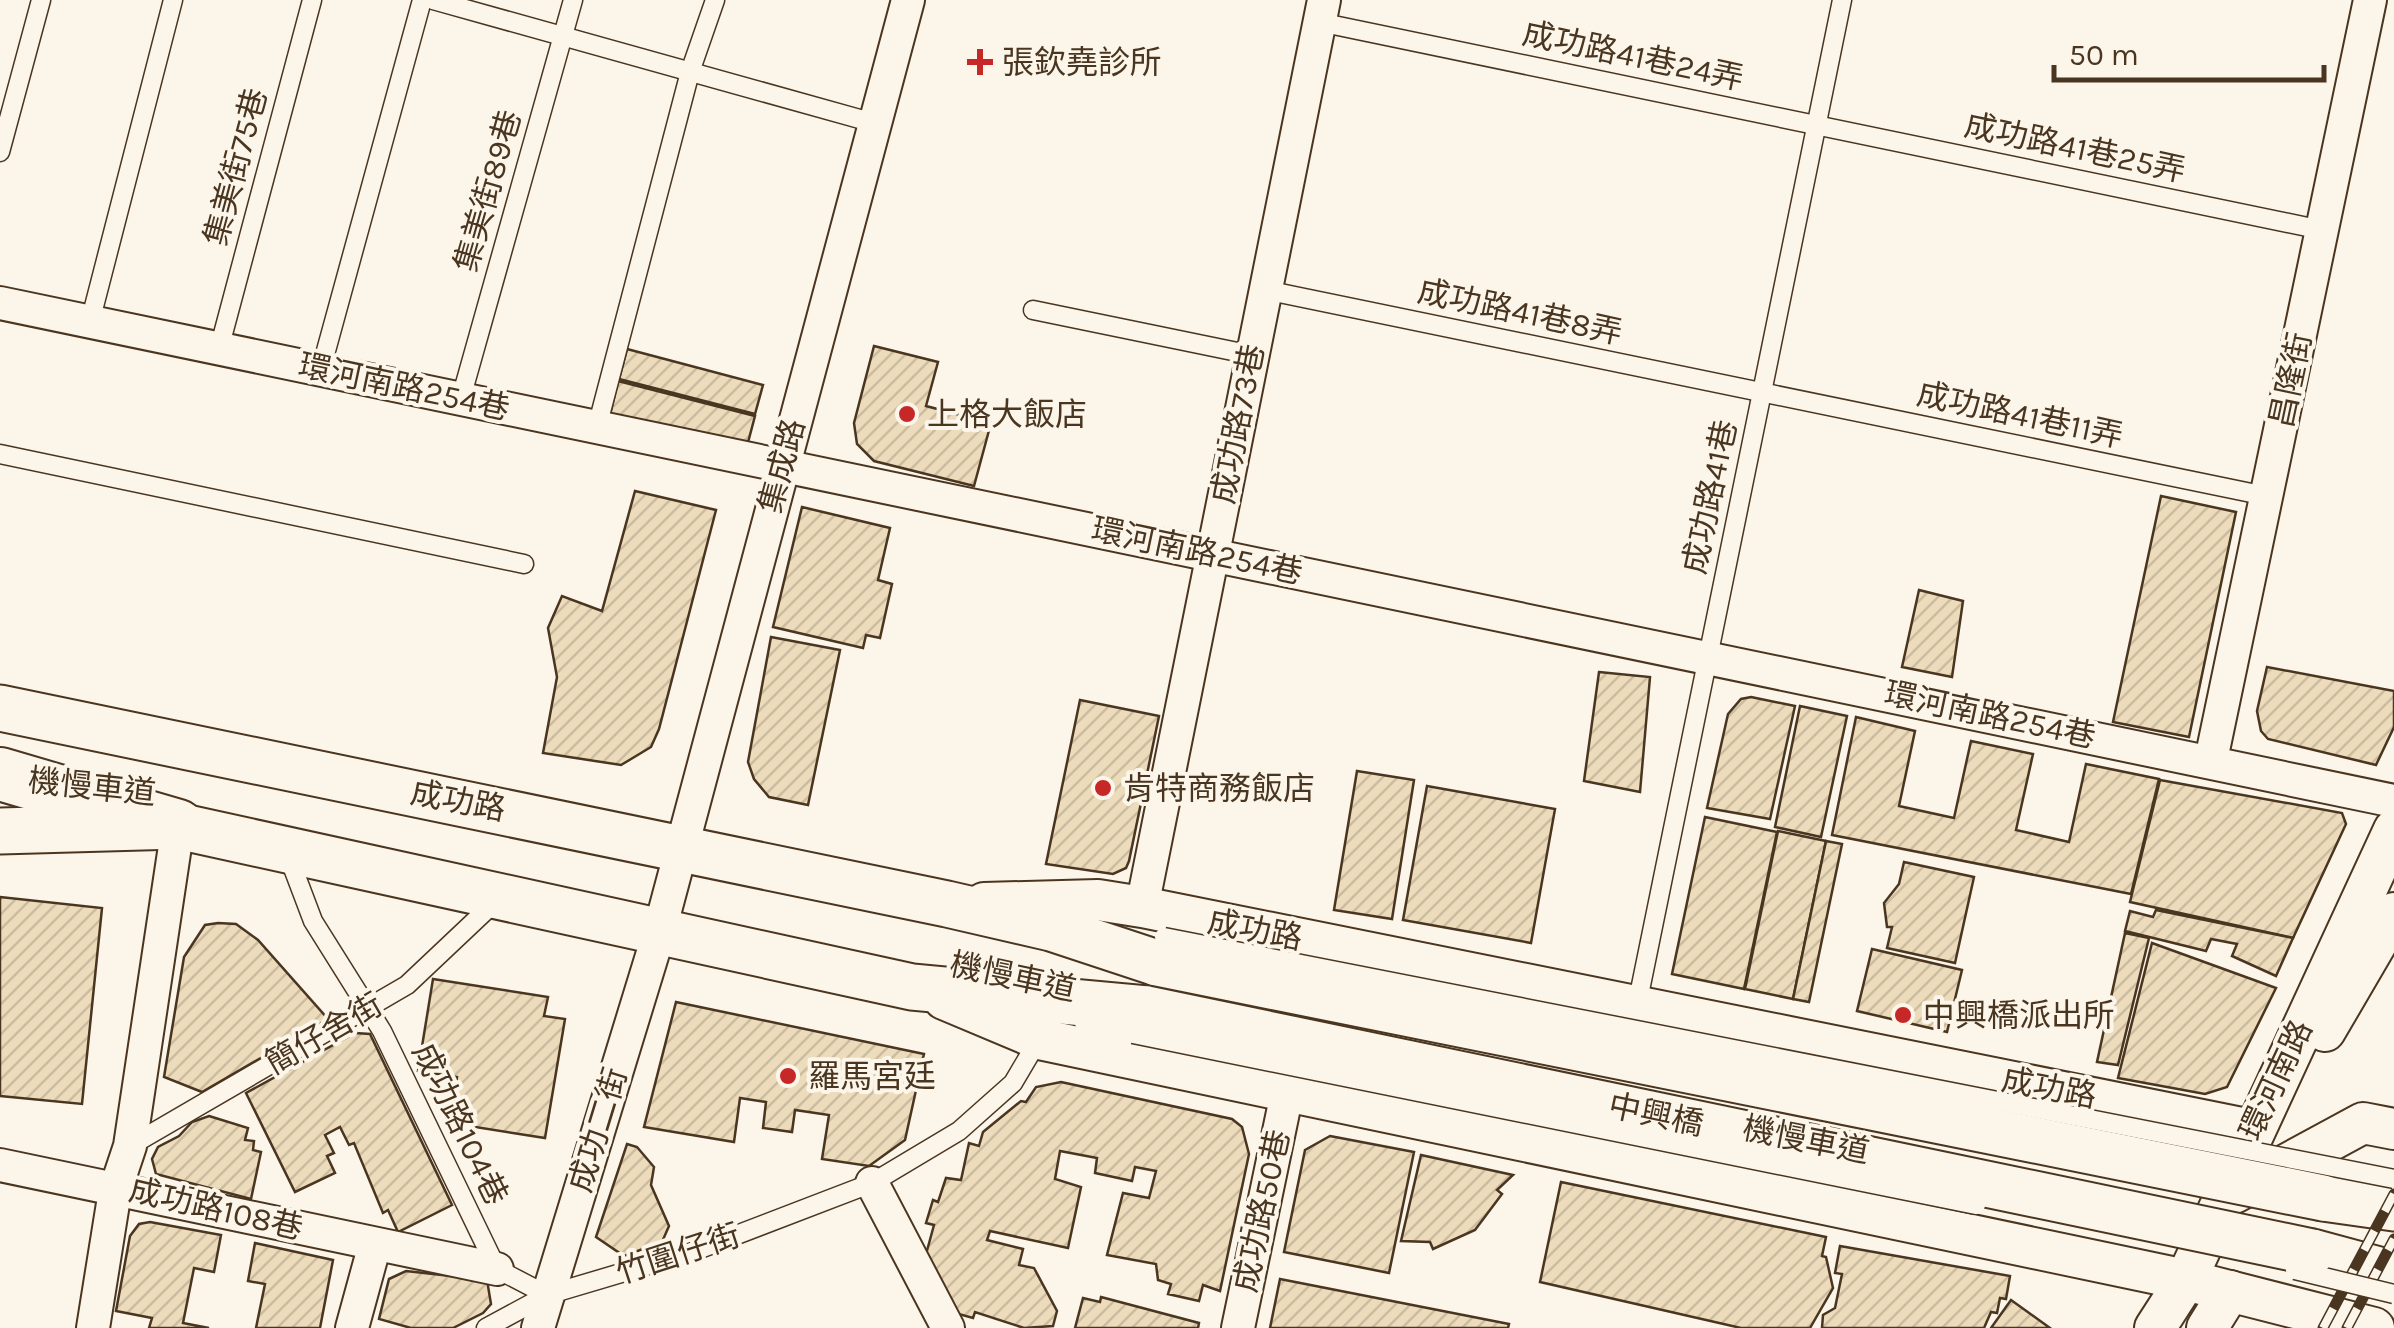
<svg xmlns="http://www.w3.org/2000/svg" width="2394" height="1328" viewBox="0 0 2394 1328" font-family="Karla,'Noto Sans TC',sans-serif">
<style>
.building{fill:url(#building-hatch);stroke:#4a3520;stroke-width:2.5}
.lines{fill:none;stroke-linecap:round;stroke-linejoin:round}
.service-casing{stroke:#4a3520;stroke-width:21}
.minor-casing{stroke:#4a3520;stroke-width:36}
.tertiary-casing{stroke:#4a3520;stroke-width:44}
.secondary-casing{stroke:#4a3520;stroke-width:49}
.primary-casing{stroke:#4a3520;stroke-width:56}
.service{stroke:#fbf6e9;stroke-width:18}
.minor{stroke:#fbf6e9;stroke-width:32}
.tertiary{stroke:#fbf6e9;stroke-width:40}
.secondary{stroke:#fbf6e9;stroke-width:45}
.primary{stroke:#fbf6e9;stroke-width:52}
.rail-casing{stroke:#4a3520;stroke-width:11}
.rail{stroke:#fbf6e9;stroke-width:8;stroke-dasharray:22;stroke-linecap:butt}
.service-bridge-casing{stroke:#4a3520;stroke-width:21;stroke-linecap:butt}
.secondary-bridge-casing{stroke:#4a3520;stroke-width:49;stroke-linecap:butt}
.service-bridge{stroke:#fbf6e9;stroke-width:18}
.secondary-bridge{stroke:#fbf6e9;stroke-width:45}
.poi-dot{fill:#c62828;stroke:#fbf6e9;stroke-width:4}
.labels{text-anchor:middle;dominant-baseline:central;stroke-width:8;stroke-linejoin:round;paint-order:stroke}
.street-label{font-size:32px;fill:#4a3520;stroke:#fbf6e9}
.poi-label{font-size:32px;fill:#4a3520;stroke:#fbf6e9;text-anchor:start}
</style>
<defs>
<pattern id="building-hatch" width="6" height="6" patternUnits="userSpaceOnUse" patternTransform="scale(2.5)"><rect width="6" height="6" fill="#ecdcbc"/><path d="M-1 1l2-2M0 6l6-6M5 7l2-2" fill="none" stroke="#ccbda1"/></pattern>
</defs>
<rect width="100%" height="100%" fill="#fbf6e9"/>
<g class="building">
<path d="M874 346 938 362 926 406 991 423 974 486 874 461 857 444 854 423Z"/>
<path d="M627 349 763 385 755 414 619 379Z"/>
<path d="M618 381 755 416 746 450 610 415Z"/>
<path d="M635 491 716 510 659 729 651 747 621 765 543 753 557 677 548 628 562 596 602 611Z"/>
<path d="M2161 496 2236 512 2189 737 2113 722Z"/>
<path d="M802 507 890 528 878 580 892 584 880 638 866 635 863 648 773 627Z"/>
<path d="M1919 590 1963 601 1952 677 1902 667Z"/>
<path d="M771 637 840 650 808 805 769 797 754 779 748 762Z"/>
<path d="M2267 667 2394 691V727L2376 765 2268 739 2261 731 2257 711Z"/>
<path d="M1599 672 1650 677 1640 792 1584 781Z"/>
<path d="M1751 697 1795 706 1770 819 1707 808 1728 714 1741 699Z"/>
<path d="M1080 700 1159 716 1129 861 1126 868 1113 874 1046 864Z"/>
<path d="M1800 706 1847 716 1821 837 1775 827Z"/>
<path d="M1856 717 1915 731 1899 806 1954 818 1971 741 2033 754 2016 830 2069 842 2086 764 2159 779 2131 894 1832 835Z"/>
<path d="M1357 771 1414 780 1392 919 1334 910Z"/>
<path d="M2160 780 2342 813 2346 824 2293 938 2130 902Z"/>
<path d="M1427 786 1555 809 1531 943 1403 920Z"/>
<path d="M1705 817 1777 832 1744 989 1672 974Z"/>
<path d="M1778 831 1826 841 1793 999 1745 989Z"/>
<path d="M1826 841 1842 844 1809 1002 1793 999Z"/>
<path d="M1904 862 1974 877 1955 963 1887 948 1892 927H1887L1884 903 1899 884Z"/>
<path d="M0 897 102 908 82 1104 0 1096Z"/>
<path d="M2156 910 2293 938 2276 976 2232 956 2237 944 2211 939 2206 951 2125 931 2130 911 2153 917Z"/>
<path d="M218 923 236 924 258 940 328 1019 202 1092 164 1077 184 957 205 925Z"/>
<path d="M2125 933 2149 938 2118 1065 2097 1062Z"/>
<path d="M2152 943 2276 988 2227 1087 2205 1094 2118 1078Z"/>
<path d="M1872 949 1962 970 1947 1032 1857 1011Z"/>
<path d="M433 979 548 997 544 1016 565 1019 545 1138 450 1123 457 1077 418 1071Z"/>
<path d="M676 1002 924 1054 905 1140 869 1166 822 1159 829 1115 795 1110 792 1132 763 1128 766 1102 740 1098 734 1142 644 1127Z"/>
<path d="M355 1033 370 1034 452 1205 398 1232 388 1210 383 1213 354 1143 349 1145 340 1127 325 1135 334 1153 327 1156 335 1173 295 1192 246 1093Z"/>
<path d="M1061 1082 1232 1119 1242 1127 1249 1154 1220 1291 1203 1285 1199 1301 1168 1294 1171 1284 1158 1280 1156 1264 1107 1255 1123 1193 1149 1198 1156 1171 1135 1167 1132 1181 1095 1173 1097 1158 1060 1151 1055 1179 1081 1187 1068 1248 990 1231 987 1240 1023 1249 1019 1265 1034 1268 1057 1311 1053 1326 1024 1328 975 1312 973 1318 955 1313 925 1258 934 1225 926 1223 933 1200 938 1202 946 1178 961 1180 969 1143 979 1146 983 1132 1021 1101 1026 1102 1036 1087Z"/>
<path d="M209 1116 248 1128 245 1140 254 1141 253 1150 261 1152 251 1199 156 1174 152 1159 158 1147 179 1136 192 1122Z"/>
<path d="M1330 1136 1414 1152 1389 1273 1284 1252 1305 1150Z"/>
<path d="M627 1144 637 1147 654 1167 651 1185 669 1226 662 1242 624 1256 596 1237Z"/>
<path d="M1421 1155 1513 1175 1497 1190 1502 1194 1475 1230 1433 1249 1430 1242 1401 1241Z"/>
<path d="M1561 1182 1826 1237 1822 1256 1826 1257 1833 1288 1810 1328H1741L1540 1282Z"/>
<path d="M150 1222 221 1235 214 1272 194 1268 183 1323 209 1328H149L152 1318 116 1311 130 1236 139 1224Z"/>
<path d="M255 1243 333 1260 320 1328H256L265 1284 248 1281Z"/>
<path d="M1840 1246 2010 1276 2006 1299 2000 1298 1997 1313 1991 1312 1984 1328H1822L1823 1315 1835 1308 1842 1274 1835 1273Z"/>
<path d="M406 1271 487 1280 491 1304 483 1313 453 1328H411L379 1319 389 1279Z"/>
<path d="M1280 1279 1509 1324 1508 1328H1270Z"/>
<path d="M1101 1297 1199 1323 1198 1328H1075L1083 1298 1100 1302Z"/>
<path d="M2011 1300 2050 1328H1991Z"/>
</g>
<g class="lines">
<defs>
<g id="service">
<path d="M433 0 874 123"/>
<path d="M1319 22 2322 230"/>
<path d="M0 152 41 0"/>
<path d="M1265 290 2266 496"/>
<path d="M1033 310 1252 355"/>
<path d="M90 322 173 0"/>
<path d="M219 349 312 0"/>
<path d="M321 369 422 0"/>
<path d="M461 398 573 0"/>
<path d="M597 427 690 72 715 0"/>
<path d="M0 454 524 564"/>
<path d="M288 855 313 921 382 1031 497 1269 547 1295"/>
<path d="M1637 1005 1842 0"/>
<path d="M1084 1023 1133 1034"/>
<path d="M130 1146 407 985 497 900"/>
<path d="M486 1328 547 1295 692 1252 872 1183 959 1131 1013 1083 1039 1039"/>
</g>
<g id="minor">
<path d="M0 303 2394 801"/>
<path d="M2211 760 2370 0"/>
<path d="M1142 907 1324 0"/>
<path d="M0 1165 497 1269"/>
<path d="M872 1183 948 1328"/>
<path d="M93 1328 115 1191 130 1146 178 826"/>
<path d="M352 1328 375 1244"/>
<path d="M538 1328 659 933 908 0"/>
<path d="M1238 1328 1287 1093"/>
</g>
<g id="tertiary">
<path d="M984 903 1098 900 1142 907 2252 1130"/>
<path d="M944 999 1039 1039 2186 1280 2374 1328"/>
<path d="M2325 1031 2394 913"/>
<path d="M2234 1193 2363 1123 2394 1129"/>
<path d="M2155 1328 2186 1280 2394 830"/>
<path d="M2207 1328 2230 1291"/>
</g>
<g id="secondary">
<path d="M0 708 947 904 1051 928 1157 963"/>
<path d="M0 831 178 826 912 987 1147 1009"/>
<path d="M2323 1198 2394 1208"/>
<path d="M2312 1252 2394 1274"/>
</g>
<path id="primary" d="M0 774 178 826"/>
</defs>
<use href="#service" class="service-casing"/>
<use href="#minor" class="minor-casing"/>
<use href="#tertiary" class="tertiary-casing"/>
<use href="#secondary" class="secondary-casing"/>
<use href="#primary" class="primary-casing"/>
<use href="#service" class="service"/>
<use href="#minor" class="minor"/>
<use href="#tertiary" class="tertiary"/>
<use href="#secondary" class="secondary"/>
<use href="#primary" class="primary"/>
<defs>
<g id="rail">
<path d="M2323 1328 2394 1194"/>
<path d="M2347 1328 2394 1239"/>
</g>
</defs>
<use href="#rail" class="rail-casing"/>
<use href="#rail" class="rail"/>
<defs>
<g id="service-bridge">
<path d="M1164 937 2394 1179"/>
<path d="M1133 1034 1976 1205"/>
<path d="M2295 1270 2394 1294"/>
</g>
<g id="secondary-bridge">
<path d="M1157 963 2323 1198"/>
<path d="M1147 1009 2312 1252"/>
</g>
</defs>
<use href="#service-bridge" class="service-bridge-casing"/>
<use href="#secondary-bridge" class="secondary-bridge-casing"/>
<use href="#service-bridge" class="service-bridge"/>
<use href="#secondary-bridge" class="secondary-bridge"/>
</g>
<g class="poi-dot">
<path d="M975 47h10v10h10v10h-10v10h-10v-10h-10v-10h10z"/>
<circle cx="907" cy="414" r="10"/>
<circle cx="1103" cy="788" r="10"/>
<circle cx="1903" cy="1015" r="10"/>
<circle cx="788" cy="1076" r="10"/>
</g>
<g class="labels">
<g class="street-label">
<text transform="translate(1633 56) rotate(12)">成功路41巷24弄</text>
<text transform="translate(2075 148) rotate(12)">成功路41巷25弄</text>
<text transform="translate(236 167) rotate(-75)">集美街75巷</text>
<text transform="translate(488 191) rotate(-74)">集美街89巷</text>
<text transform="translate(1520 312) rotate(12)">成功路41巷8弄</text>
<text transform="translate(2291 380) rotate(-78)">昌隆街</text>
<text transform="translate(404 387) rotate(12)">環河南路254巷</text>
<text transform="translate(2020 415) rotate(12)">成功路41巷11弄</text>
<text transform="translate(1238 424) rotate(-79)">成功路73巷</text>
<text transform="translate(782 466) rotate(-75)">集成路</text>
<text transform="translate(1710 497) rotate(-78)">成功路41巷</text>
<text transform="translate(1197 551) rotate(12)">環河南路254巷</text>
<text transform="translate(1990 715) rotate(12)">環河南路254巷</text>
<text transform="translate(92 787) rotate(6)">機慢車道</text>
<text transform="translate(458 801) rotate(11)">成功路</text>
<text transform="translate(1255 930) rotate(11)">成功路</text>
<text transform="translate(1013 977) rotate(12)">機慢車道</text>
<text transform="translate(324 1034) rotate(-30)">簡仔舍街</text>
<text transform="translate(2276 1080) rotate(-65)">環河南路</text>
<text transform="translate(2049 1088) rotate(11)">成功路</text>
<text transform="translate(1656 1115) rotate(12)">中興橋</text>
<text transform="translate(460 1124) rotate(64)">成功路104巷</text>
<text transform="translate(598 1130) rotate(-73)">成功二街</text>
<text transform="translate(1806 1140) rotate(11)">機慢車道</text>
<text transform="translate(216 1209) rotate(13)">成功路108巷</text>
<text transform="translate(1262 1211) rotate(-78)">成功路50巷</text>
<text transform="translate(678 1254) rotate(-18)">竹圍仔街</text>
</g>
<g class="poi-label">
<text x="1002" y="62">張欽堯診所</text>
<text x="927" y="414">上格大飯店</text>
<text x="1123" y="788">肯特商務飯店</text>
<text x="1923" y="1015">中興橋派出所</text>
<text x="808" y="1076">羅馬宮廷</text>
</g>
</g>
<path d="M2054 65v15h270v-15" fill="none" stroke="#4a3520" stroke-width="5"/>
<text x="2069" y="65" font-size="30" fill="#4a3520" stroke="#fbf6e9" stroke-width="8" paint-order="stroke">50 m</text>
</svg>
